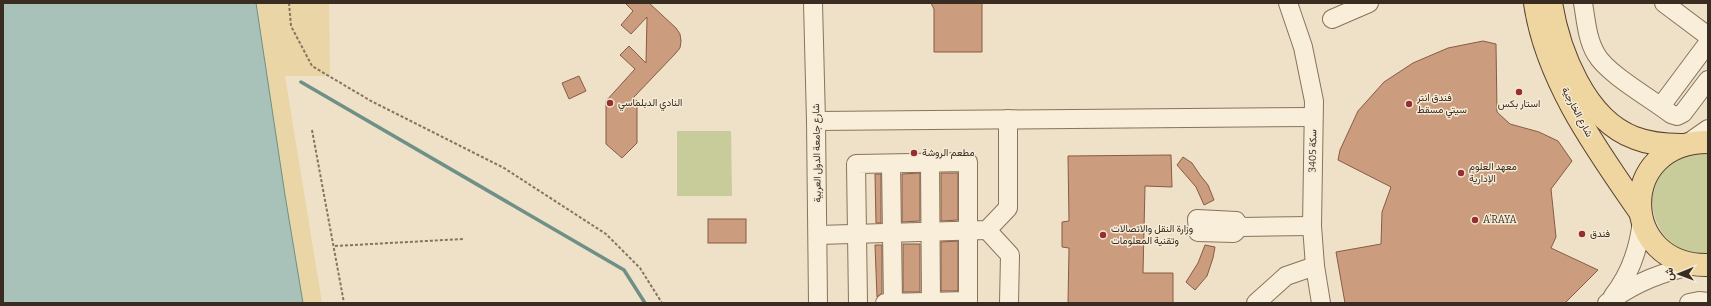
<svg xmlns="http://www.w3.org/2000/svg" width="1711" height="306" viewBox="0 0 1711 306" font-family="Bitter,Vazirmatn,serif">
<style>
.green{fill:#c7cc9a}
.sand{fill:#e9d5a5}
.water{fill:#a8c1b9;stroke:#6e9087}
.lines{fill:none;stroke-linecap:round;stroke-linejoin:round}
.stream{stroke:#6e9087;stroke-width:3.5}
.building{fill:#cb9c7d;stroke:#885c43}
.minor-casing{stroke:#89735c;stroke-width:20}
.major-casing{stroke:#574130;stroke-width:24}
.path{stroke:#89735c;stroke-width:2;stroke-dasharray:3 2;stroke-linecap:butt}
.minor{stroke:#f8eeda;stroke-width:18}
.major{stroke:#efd5a0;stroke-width:22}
.poi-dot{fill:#972e31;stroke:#f5ebd6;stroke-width:1.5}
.labels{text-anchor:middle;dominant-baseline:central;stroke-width:3;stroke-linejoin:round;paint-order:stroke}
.poi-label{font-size:10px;fill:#392c20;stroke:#f5ebd6;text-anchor:start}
.street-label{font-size:10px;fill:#392c20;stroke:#f5ebd6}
</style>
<rect width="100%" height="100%" fill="#eee1c7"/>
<g class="green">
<path d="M677 131H731L732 196H677Z"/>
<path d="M1708 151V254C1700 253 1691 253 1684 250 1654 239 1641 193 1664 170 1669 164 1677 158 1684 155 1690 151 1701 152 1708 151Z"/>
</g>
<path class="sand" d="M256 3H329L330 76H285L322 303H303L285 195Z"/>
<path class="water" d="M3 3H256L285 195 303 303H3Z"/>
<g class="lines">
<path class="stream" d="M301 82 624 270 645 303"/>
</g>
<g class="building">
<path d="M625 3H649L676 28 680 34 681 41 680 48 675 54 633 98 637 101V143L622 158 606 144V101L635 69 620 55 629 46 646 63 647 17 631 34 621 25 633 11Z"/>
<path d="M931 3H982V52H934V9Z"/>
<path d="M1483 41 1496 44 1497 112 1510 124 1539 132 1558 141 1572 161 1551 189 1556 237 1551 248 1598 270 1565 303H1345L1336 252 1381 244 1382 212 1391 187 1338 160 1340 150 1358 111 1384 82 1413 63 1448 48Z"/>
<path d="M579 76 586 91 569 99 562 83Z"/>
<path d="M1171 155 1172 187 1145 186 1143 273H1173V303H1068L1069 248 1062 247V222L1069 221 1068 156Z"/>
<path d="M1183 157 1192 163 1200 175 1208 185 1214 200 1204 205 1196 187 1177 165Z"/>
<path d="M920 173V221L902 222V174Z"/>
<path d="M941 173H958V220L941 221Z"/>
<path d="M875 174H881V223H876Z"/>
<rect x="708" y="219" width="38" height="24"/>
<path d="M958 241V291H941V242Z"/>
<rect x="903" y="244" width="17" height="48"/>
<path d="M875 245H882V293L877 297Z"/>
<path d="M1205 245 1215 247 1213 258 1207 276 1195 290 1186 282 1198 263Z"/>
</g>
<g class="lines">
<defs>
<g id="minor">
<path d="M813 3 816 121 818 303"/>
<path d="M1288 3 1303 47 1314 101 1312 226 1315 266 1321 303"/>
<path d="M1583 3C1586 20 1587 39 1596 54 1607 74 1652 99 1671 114L1677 116 1683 113 1708 80"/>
<path d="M1664 3 1708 36"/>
<path d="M1332 19 1369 3"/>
<path d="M1661 106 1708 43"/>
<path d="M816 121 1313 117"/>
<path d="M1688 143 1708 129"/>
<path d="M930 163 931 302"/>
<path d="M891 164 893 303"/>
<path d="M1240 227 1234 233 1198 232 1197 219 1236 221 1240 227 1312 226"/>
<path d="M987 230 1010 255 1009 303"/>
<path d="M818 235 987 230 1008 208V119"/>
<path d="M1613 296C1631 273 1639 249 1642 220"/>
<path d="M858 303 856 164 968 162V301L885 303"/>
<path d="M1256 303 1286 276 1315 266"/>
<path d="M1607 303C1636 282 1662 272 1696 265"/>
<path d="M1689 303 1699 301 1708 302"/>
</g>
<g id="major">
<path d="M1535 3C1546 80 1597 150 1640 212"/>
<path d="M1551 3C1559 51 1585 120 1635 138 1650 144 1665 145 1681 145"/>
<path d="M1708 142C1616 142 1619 267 1708 265"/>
</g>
</defs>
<use href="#minor" class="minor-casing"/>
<use href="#major" class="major-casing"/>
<g class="path">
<path d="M289 3 291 26 312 66 371 101 504 168 606 234 640 268 662 303"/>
<path d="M312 130 344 303"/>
<path d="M335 246 463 239"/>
</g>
<use href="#minor" class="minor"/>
<use href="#major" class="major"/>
</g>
<g class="poi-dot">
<circle cx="1519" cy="92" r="4"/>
<circle cx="610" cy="103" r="4"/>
<circle cx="1409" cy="104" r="4"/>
<circle cx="914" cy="153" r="4"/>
<circle cx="1461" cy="173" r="4"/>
<circle cx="1475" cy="220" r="4"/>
<circle cx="1582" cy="234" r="4"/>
<circle cx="1103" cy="235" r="4"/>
</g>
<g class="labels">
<g class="poi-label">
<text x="1417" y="98">فندق انتر<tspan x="1417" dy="12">سيتي مسقط</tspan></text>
<text x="618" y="103">النادي الدبلماسي</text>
<text x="1519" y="104" text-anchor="middle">استار بكس</text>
<text x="922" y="153">مطعم الروشة</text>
<text x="1469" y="167">معهد العلوم<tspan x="1469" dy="12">الإدارية</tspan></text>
<text x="1483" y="220">A’RAYA</text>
<text x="1111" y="229">وزارة النقل والاتصالات<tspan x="1111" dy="12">وتقنية المعلومات</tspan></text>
<text x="1590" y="234">فندق</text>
</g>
<g class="street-label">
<text transform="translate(1577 112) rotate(62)">شارع الخارجية</text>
<text transform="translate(1313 151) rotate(-89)">سكة 3405</text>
<text transform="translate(817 153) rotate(-91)">شارع جامعة الدول العربية</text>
</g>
</g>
<rect width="1711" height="306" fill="none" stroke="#392c20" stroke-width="8"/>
<g transform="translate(1679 274) rotate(269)" stroke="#f5ebd6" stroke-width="3" paint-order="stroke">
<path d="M0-3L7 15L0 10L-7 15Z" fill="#392c20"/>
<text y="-6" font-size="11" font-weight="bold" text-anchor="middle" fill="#392c20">ش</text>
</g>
</svg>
